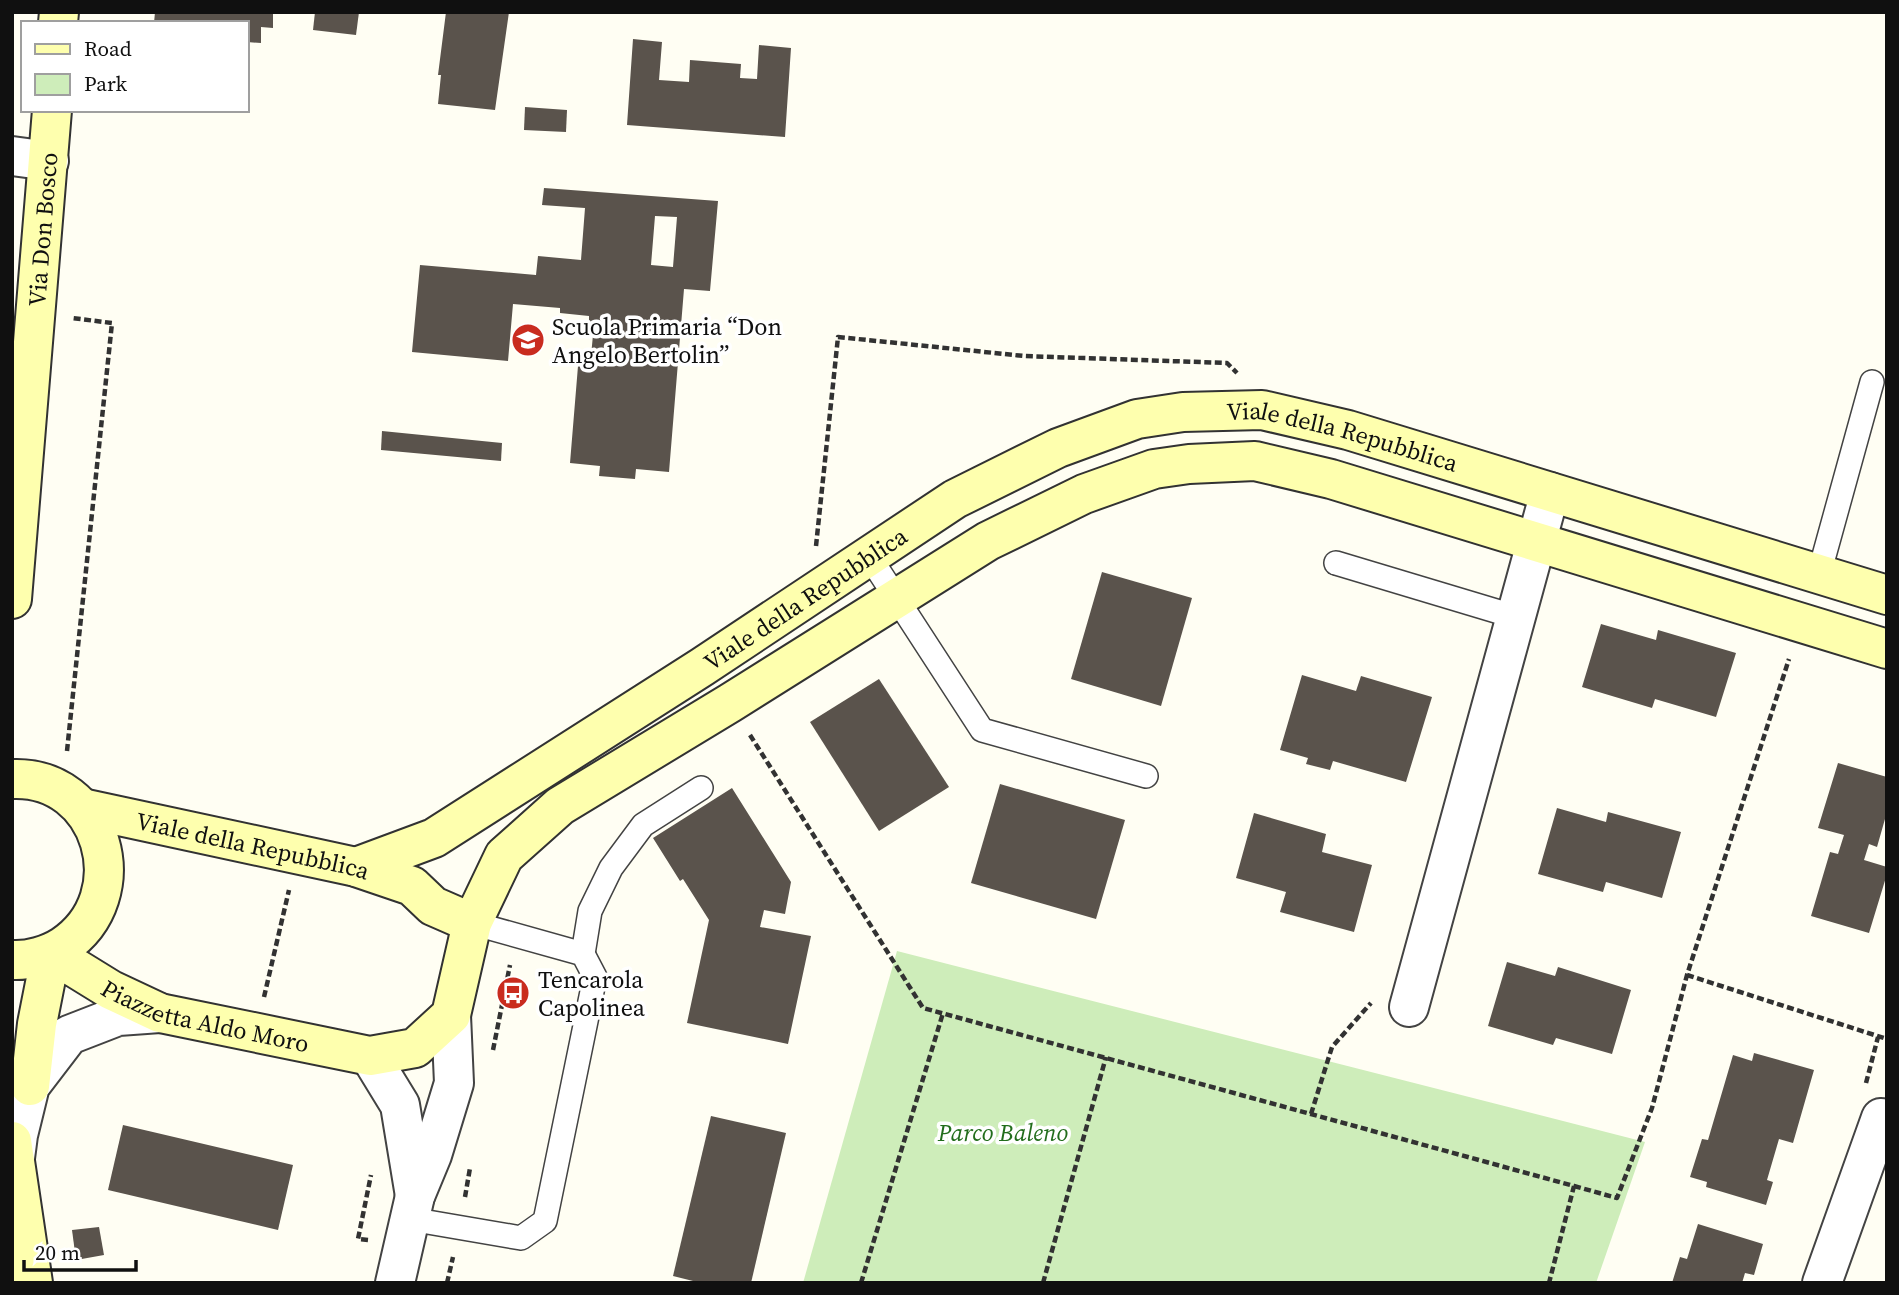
<svg xmlns="http://www.w3.org/2000/svg" width="1899" height="1295" viewBox="0 0 1899 1295" font-family="'Source Serif 4',serif">
<style>
.green{fill:#ceedba}
.building{fill:#5a534c;fill-rule:evenodd}
.lines{fill:none;stroke-linecap:round;stroke-linejoin:round}
.lane-casing{stroke:#434343;stroke-width:26}
.street-casing{stroke:#434343;stroke-width:42}
.secondary-casing{stroke:#323232;stroke-width:42}
.path{stroke:#323232;stroke-width:4.5;stroke-dasharray:7 3.5;stroke-linecap:butt}
.lane{stroke:#fff;stroke-width:23}
.street{stroke:#fff;stroke-width:38}
.secondary{stroke:#feffae;stroke-width:38}
.labels{text-anchor:middle;dominant-baseline:central;stroke-width:7;stroke-linejoin:round;paint-order:stroke}
.street-label{font-size:24px;fill:#101010;stroke:#fff}
.poi-label{font-size:24px;fill:#101010;stroke:#fff;text-anchor:start}
.park-label{font-size:24px;font-style:italic;fill:#226d1c;stroke:#fff}
</style>
<rect width="100%" height="100%" fill="#fffef3"/>
<path class="green" d="M897 951 1645 1142 1596 1283H803Z"/>
<g class="building">
<path d="M155 12H273V28L261 27V43L247 42V23H154Z"/>
<path d="M315 12H359L356 35 313 30Z"/>
<path d="M446 12H509L495 110 438 104 441 75H438Z"/>
<path d="M633 39 662 42 659 80 689 82 690 60 741 64 740 78 757 79 759 45 791 48 785 137 627 125Z"/>
<path d="M525 107 567 110 566 132 524 130Z"/>
<path d="M544 188 718 201 710 291 684 289 669 472 636 469 635 479 599 476 600 466 570 463 578 366 590 367 594 324H589V316L560 313V308L513 304 508 361 412 352 420 265 536 275 538 256 581 260 585 208 542 205ZM655 216 677 217 673 267 651 265Z"/>
<path d="M382 431 502 443 501 461 381 450Z"/>
<path d="M1102 572 1192 598 1161 706 1071 679Z"/>
<path d="M1601 624 1656 640 1658 630 1736 653 1716 717 1655 699 1652 708 1582 687Z"/>
<path d="M1302 675 1356 691 1361 676 1432 697 1406 782 1333 761 1330 770 1306 764 1308 758 1280 750Z"/>
<path d="M879 679 949 787 879 831 810 722Z"/>
<path d="M1838 763 1887 777V812L1877 847 1869 844 1864 860 1887 867V874L1869 933 1811 916 1830 852 1838 854 1844 835 1818 828Z"/>
<path d="M1000 784 1125 820 1096 919 971 883Z"/>
<path d="M732 788 791 882 785 914 764 910 760 927 811 936 788 1044 687 1023 709 920 683 879 680 881 653 838Z"/>
<path d="M1557 808 1606 822 1608 812 1681 832 1662 898 1606 882 1603 892 1538 874Z"/>
<path d="M1254 813 1326 834 1322 852 1372 865 1354 932 1280 912 1286 892 1236 878Z"/>
<path d="M1507 962 1555 976 1558 967 1631 990 1612 1054 1556 1038 1553 1045 1488 1026Z"/>
<path d="M1754 1053 1814 1070 1793 1143 1779 1139 1767 1180 1773 1182 1766 1205 1706 1187 1707 1182 1690 1177 1702 1139 1708 1140 1733 1055 1752 1061Z"/>
<path d="M711 1116 786 1133 751 1283H701L673 1276Z"/>
<path d="M123 1125 293 1165 278 1230 108 1190Z"/>
<path d="M1698 1224 1763 1244 1754 1275 1745 1273 1742 1283H1672L1680 1257 1687 1259Z"/>
<path d="M99 1227 104 1255 76 1260 72 1230Z"/>
</g>
<g class="lines">
<defs>
<g id="lane">
<path d="M869 556 982 730 1146 776"/>
<path d="M1336 563 1516 617"/>
<path d="M1819 574 1872 382"/>
<path d="M583 954 590 911 611 868 643 825 701 788"/>
<path d="M410 1219 521 1238 545 1221 595 977 583 954 472 923"/>
</g>
<g id="street">
<path d="M12 156 49 161"/>
<path d="M1409 1007 1550 492"/>
<path d="M370 1056 400 1105 415 1196"/>
<path d="M15 1158 18 1135 30 1086 69 1035 118 1016 160 1013"/>
<path d="M395 1283 415 1196 432 1155 454 1083 451 1015"/>
<path d="M1822 1283 1881 1118"/>
</g>
<g id="secondary">
<path d="M58 23 59 12"/>
<path id="s1" d="M12 599 52 110"/>
<path d="M12 779C103 775 138 896 63 946 49 955 29 961 12 960"/>
<path id="s2" d="M82 808 356 867 412 886 433 906 472 923"/>
<path id="s3" d="M356 867 434 838 702 667 955 499 1058 448 1137 419 1183 412 1262 410 1348 430 1887 595"/>
<path id="s4" d="M30 1086 37 1024 51 953 111 990 160 1013 370 1056 415 1048 451 1015 472 923 504 856 560 806 730 703 988 541 1084 494 1154 469 1189 464 1255 461 1331 479 1887 649"/>
<path d="M12 1141 33 1283"/>
</g>
</defs>
<use href="#lane" class="lane-casing"/>
<use href="#street" class="street-casing"/>
<use href="#secondary" class="secondary-casing"/>
<g class="path">
<path d="M816 546 838 337 1024 356 1227 363 1237 373"/>
<path d="M750 735 923 1008 1574 1186 1549 1283"/>
<path d="M67 751 112 323 72 318"/>
<path d="M1687 975 1887 1039"/>
<path d="M264 997 289 890"/>
<path d="M493 1050 510 965"/>
<path d="M1866 1083 1878 1037"/>
<path d="M1311 1114 1332 1047 1371 1003"/>
<path d="M1574 1186 1617 1198 1652 1108 1687 975 1789 659"/>
<path d="M465 1197 470 1168"/>
<path d="M368 1240 358 1239 371 1175"/>
<path d="M447 1283 453 1257"/>
<path d="M861 1283 943 1013"/>
<path d="M1043 1283 1106 1057"/>
</g>
<use href="#lane" class="lane"/>
<use href="#street" class="street"/>
<use href="#secondary" class="secondary"/>
</g>
<defs>
<symbol id="school-disc" viewBox="-11 -11 22 22"><circle r="9.5" fill="#c92c1f" stroke="#fff"/><path d="M0-5L7-2L0 1L-7-2ZM-4 1L0 2.5L4 1V4Q0 6-4 4Z" fill="#fff"/></symbol>
<symbol id="bus-disc" viewBox="-11 -11 22 22"><circle r="9.5" fill="#c92c1f" stroke="#fff"/><path d="M-5-6H5V4H4V6H2V4H-2V6H-4V4H-5ZM-3.5-4V0h7V-4ZM-3.5 1.2v1.5H-2V1.2ZM2 1.2v1.5H3.5V1.2Z" fill="#fff"/></symbol>
</defs>
<g fill-rule="evenodd">
<use href="#school-disc" x="509" y="321" width="38" height="38"/>
<use href="#bus-disc" x="494" y="974" width="38" height="38"/>
</g>
<g class="labels">
<g class="street-label">
<text stroke="none"><textPath href="#s1" startOffset="371">Via Don Bosco</textPath></text>
<text stroke="none"><textPath href="#s3" startOffset="1113">Viale della Repubblica</textPath></text>
<text stroke="none"><textPath href="#s3" startOffset="525">Viale della Repubblica</textPath></text>
<text stroke="none"><textPath href="#s2" startOffset="175">Viale della Repubblica</textPath></text>
<text stroke="none"><textPath href="#s4" startOffset="304">Piazzetta Aldo Moro</textPath></text>
</g>
<g class="poi-label">
<text x="552" y="326">Scuola Primaria “Don<tspan x="552" dy="28">Angelo Bertolin”</tspan></text>
<text x="538" y="979">Tencarola<tspan x="538" dy="28">Capolinea</tspan></text>
</g>
<g class="park-label">
<text x="1003" y="1132">Parco Baleno</text>
</g>
</g>
<rect width="1899" height="1295" fill="none" stroke="#101010" stroke-width="28"/>
<rect x="21" y="21" width="228" height="91" fill="#ffffff" stroke="#9f9f9f" stroke-width="2"/>
<rect x="35" y="44" width="35" height="10" fill="#feffae" stroke="#9f9f9f" stroke-width="2"/>
<text x="84" y="56" font-size="21" fill="#101010">Road</text>
<rect x="35" y="74" width="35" height="21" fill="#ceedba" stroke="#9f9f9f" stroke-width="2"/>
<text x="84" y="91" font-size="21" fill="#101010">Park</text>
<path d="M24 1260v10h112v-10" fill="none" stroke="#101010" stroke-width="3.5"/>
<text x="35" y="1260" font-size="21" fill="#101010" stroke="#ffffff" stroke-width="5" paint-order="stroke">20 m</text>
</svg>
